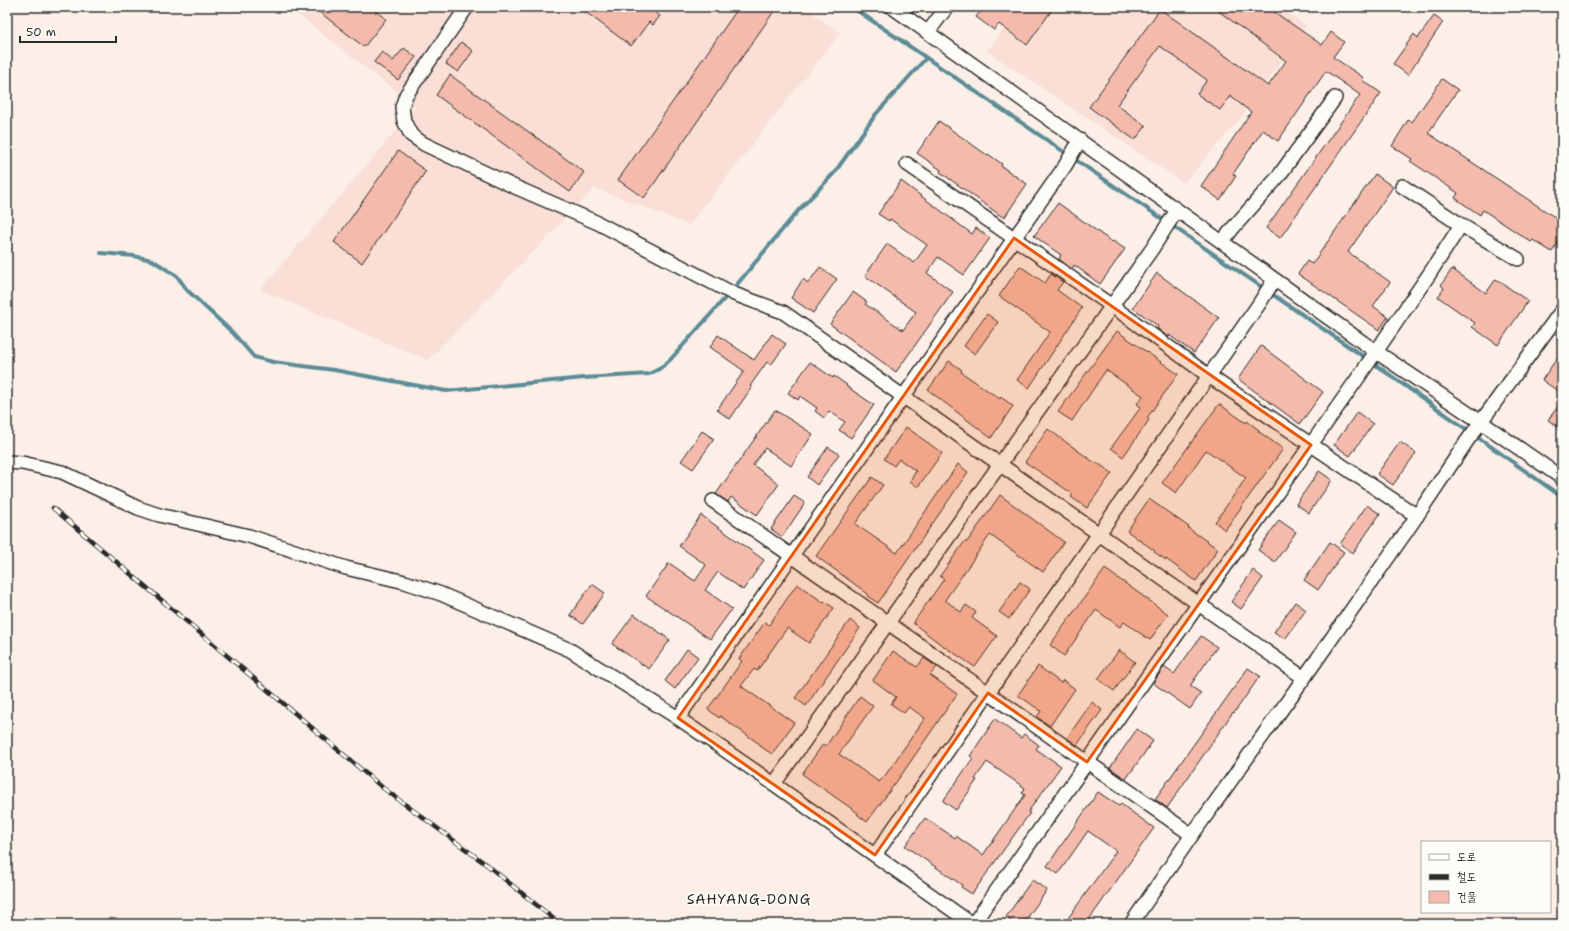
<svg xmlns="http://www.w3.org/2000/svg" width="1569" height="931" viewBox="0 0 1569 931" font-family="'Shantell Sans','Poor Story',sans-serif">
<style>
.built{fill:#f9dfd6}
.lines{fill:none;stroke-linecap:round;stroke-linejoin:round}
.stream{stroke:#5d8c96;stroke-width:4}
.building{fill:#f4baab;stroke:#2b2b2b}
.minor-casing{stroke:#2b2b2b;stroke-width:16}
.minor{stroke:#fdfcf7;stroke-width:13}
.rail-casing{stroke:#2b2b2b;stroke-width:4.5}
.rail{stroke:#fdfcf7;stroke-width:3;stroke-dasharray:9;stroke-linecap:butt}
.marked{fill:#e8590c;fill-opacity:0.2;stroke:#e8590c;stroke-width:3;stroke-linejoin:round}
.labels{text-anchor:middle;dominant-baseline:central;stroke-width:3.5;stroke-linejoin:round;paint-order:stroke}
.quarter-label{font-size:14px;letter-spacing:1px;fill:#2b2b2b;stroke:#fdfcf7}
</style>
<rect width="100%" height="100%" fill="#fbefe8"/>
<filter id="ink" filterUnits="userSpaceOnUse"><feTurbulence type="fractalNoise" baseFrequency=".025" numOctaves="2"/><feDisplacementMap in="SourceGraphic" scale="8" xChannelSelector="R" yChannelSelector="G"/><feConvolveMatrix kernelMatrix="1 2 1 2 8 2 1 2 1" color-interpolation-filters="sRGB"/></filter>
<g filter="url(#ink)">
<g class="built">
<path d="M288 7H804L840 33 689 225 595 188 428 360 260 290 416 107Z"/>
<path d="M1021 7H1281L1306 26 1244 114 1184 183 987 51Z"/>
</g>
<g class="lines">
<g class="stream">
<path d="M852 7 1373 363 1562 497"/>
<path d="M101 253 134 256 152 260 177 276 187 290 233 333 254 357 273 362 334 370 446 391 584 378 649 374 659 369 670 360 734 288 797 212 835 172 876 114 926 58"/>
</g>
</g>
<g class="building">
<path d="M313 7H370L386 19 364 47Z"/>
<path d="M579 7H647L660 16 653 25 649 22 631 46Z"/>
<path d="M739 7H777L644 198 618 180Z"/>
<path d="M984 7H1054L1027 45 999 24 994 30 976 17Z"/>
<path d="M1213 7H1267L1322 45 1331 32 1344 42 1333 57 1364 78 1362 80 1381 93 1280 238 1266 228 1360 95 1326 71 1278 141 1263 130 1233 174 1236 176 1220 200 1201 186 1251 112 1230 96 1220 110 1197 94 1207 80 1160 46 1117 105 1146 126 1135 140 1089 107 1160 9 1268 86 1286 61Z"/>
<path d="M1434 16 1443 22 1408 75 1393 64 1414 34 1418 38Z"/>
<path d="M461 42 473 51 458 72 446 64Z"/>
<path d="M404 48 416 57 398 80 374 62 382 52 393 61Z"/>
<path d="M450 75 584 172 570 192 436 95Z"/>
<path d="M1442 79 1458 90 1428 133 1562 222V237L1552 252 1533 240 1531 242 1483 210 1480 215 1455 198 1458 193 1410 161 1412 159 1392 146 1408 120 1412 122Z"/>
<path d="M939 121 987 155 988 154 1002 164 1001 166 1027 184 1004 218 940 172 941 170 917 153Z"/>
<path d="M398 151 426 171 362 263 334 242Z"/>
<path d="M1375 174 1393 187 1348 252 1390 282 1373 306 1388 317 1379 330 1298 274 1307 261 1312 264Z"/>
<path d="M901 181 972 234 976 228 990 238 964 275 938 257 927 273 953 292 896 372 830 324 853 292 867 302 865 304 903 330 916 312 865 276 887 244 914 263 927 245 890 219 889 221 878 214Z"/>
<path d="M1058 203 1112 242 1113 241 1125 249 1100 284 1074 265 1072 269 1059 259 1061 255 1034 236Z"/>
<path d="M1020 266 1045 283 1051 274 1063 282 1057 290 1082 308 1029 388 1017 380 1050 332 999 296Z"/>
<path d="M820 267 837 279 813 313 791 298 803 279 808 283Z"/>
<path d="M1452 269 1486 293 1496 279 1528 301 1498 345 1472 327 1475 323 1438 297 1444 288 1441 285Z"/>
<path d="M1157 273 1219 318 1194 353 1169 335 1168 337 1157 328 1158 326 1133 308Z"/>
<path d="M987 314 998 322 975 354 964 346Z"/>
<path d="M1117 331 1178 374 1147 418 1149 420 1123 457 1111 448 1141 407 1137 404 1143 396 1106 370 1072 421 1058 412Z"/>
<path d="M772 334 786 344 771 365 767 362 750 386 752 387 730 419 717 410 744 371 710 347 718 335 754 360Z"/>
<path d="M1261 346 1323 392 1300 424 1238 379Z"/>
<path d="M1562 351V394L1542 380Z"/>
<path d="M949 361 962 370 961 372 1000 399 1001 397 1013 406 991 438 928 390Z"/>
<path d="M810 362 833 378 834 376 847 385 846 386 874 405 851 438 839 430 845 422 829 411 824 418 815 411 817 408 800 396 798 400 788 393Z"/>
<path d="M1562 401V430L1548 420Z"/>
<path d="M1219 404 1246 423 1247 421 1259 430 1258 431 1283 449 1225 530 1215 522 1246 478 1206 450 1176 493 1162 483Z"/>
<path d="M775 410 813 434 791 466 765 448 753 465 779 484 757 515 731 497 728 502 716 494Z"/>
<path d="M1357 412 1373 424 1350 456 1334 445Z"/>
<path d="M906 427 942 453 918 487 910 481 916 471 899 459 894 466 884 459Z"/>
<path d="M1048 429 1095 463 1096 462 1112 473 1087 508 1071 497 1073 494 1025 462Z"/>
<path d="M702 431 714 439 693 469 681 461Z"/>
<path d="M1400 442 1416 453 1393 485 1377 474Z"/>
<path d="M828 447 839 454 817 485 807 477Z"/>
<path d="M958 464 968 472 878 603 867 596 868 594 816 556 872 477 883 485 855 524 897 553Z"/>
<path d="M1319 471 1332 480 1309 513 1296 504Z"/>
<path d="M1000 495 1064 542 1043 572 990 535 945 600 961 612 966 605 976 612 972 618 997 636 975 667 939 643 913 623 944 579 940 576 965 541 967 542Z"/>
<path d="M794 496 805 503 782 537 771 529Z"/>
<path d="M1149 499 1189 527 1188 528 1218 549 1196 581 1166 559V560L1154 552 1155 551 1127 531Z"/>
<path d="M1367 505 1380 514 1353 553 1340 544Z"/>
<path d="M701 515 764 560 743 590 718 572 705 590 732 609 710 639 646 596 669 563 695 581 706 565 679 546Z"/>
<path d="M1279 520 1296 532 1275 562 1258 550Z"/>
<path d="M1330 542 1344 552 1318 590 1304 580Z"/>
<path d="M1105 569 1168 614 1150 640 1124 622 1120 627 1096 610 1064 656 1050 645Z"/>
<path d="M1253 570 1263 578 1241 609 1231 602Z"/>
<path d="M1020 582 1030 589 1009 619 999 612Z"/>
<path d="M592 584 605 593 583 624 570 615Z"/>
<path d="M797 584 823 602 824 601 834 608 809 643 787 628 757 671 754 669 741 686 794 723 772 754 760 746 761 745 720 716 719 718 708 709 742 661 739 659 765 622 769 625Z"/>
<path d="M1295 602 1306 610 1285 639 1274 632Z"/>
<path d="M634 614 670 640 649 669 612 644Z"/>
<path d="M850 620 860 628 806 706 795 698Z"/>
<path d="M1201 636 1217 647 1190 686 1201 693 1190 709 1153 683 1164 667 1174 674Z"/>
<path d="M687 649 698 657 675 689 665 681Z"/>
<path d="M1119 650 1135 662 1114 691 1098 679Z"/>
<path d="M893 651 917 667 924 658 937 667 930 675 957 694 902 774 867 822 857 814 858 813 802 774 823 744 826 746 860 696 873 706 839 754 879 782 884 777 925 718 909 707 904 713 891 704 896 697 873 680Z"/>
<path d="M1038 666 1061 683 1063 680 1075 689 1050 726 1037 717 1041 711 1018 695Z"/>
<path d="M1248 668 1260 676 1234 713 1233 712 1167 808 1155 799Z"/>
<path d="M1092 702 1102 710 1077 745 1067 738Z"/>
<path d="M995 719 1021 738 1024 734 1039 745 1036 749 1061 766 1028 812 1030 813 972 894 961 887 962 885 905 846 925 818 955 838 956 836 983 855 1025 795 1022 793 1025 788 987 762 975 779 977 780 956 810 943 801 973 758 970 756Z"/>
<path d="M1137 729 1153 741 1126 779 1110 768Z"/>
<path d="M1098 792 1119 806 1121 804 1154 828 1086 924H1064L1116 851 1088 831 1058 874 1047 866Z"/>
<path d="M1032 880 1047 890 1023 924H1015L1006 917Z"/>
</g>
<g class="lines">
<defs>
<g id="minor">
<path d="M467 7 406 95 402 107 404 121 411 135 424 144 515 187 598 223 734 294 783 312 1304 678"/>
<path d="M892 7 1375 351 1481 422 1562 478"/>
<path d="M928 32 947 7"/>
<path d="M907 164 1112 306 1209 376 1417 516"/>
<path d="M1402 186 1461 225 1518 259"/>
<path d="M1222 242 1233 228 1278 177 1335 98"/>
<path d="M7 462 22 463 62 472 138 508 159 515 249 536 346 568 405 582 441 594 570 650 678 718 774 784 972 924"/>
<path d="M713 501 1192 835"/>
<path d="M678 718 1065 166 1080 140"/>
<path d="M774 784 1152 249 1177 210"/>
<path d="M875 855 1259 304 1274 280"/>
<path d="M973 924 1360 375 1430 273 1461 225"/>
<path d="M1131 924 1192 835 1304 678 1408 529 1467 441 1562 310"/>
</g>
</defs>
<use href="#minor" class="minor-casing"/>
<use href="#minor" class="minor"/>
<defs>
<path id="rail" d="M53 508 383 788 487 865 560 924"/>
</defs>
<use href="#rail" class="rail-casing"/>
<use href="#rail" class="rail"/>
</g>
</g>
<path class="marked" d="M1014 238 1311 445 1087 762 988 693 875 855 678 718Z"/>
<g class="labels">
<g class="quarter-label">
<text x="749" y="899">SAHYANG-DONG</text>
</g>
</g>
<rect width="1569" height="931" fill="none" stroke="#fdfcf7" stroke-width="24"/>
<rect x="12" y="12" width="1545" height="907" fill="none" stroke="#2b2b2b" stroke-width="1.5" filter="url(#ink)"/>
<rect x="1421" y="841" width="130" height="72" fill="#fdfcf7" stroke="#a9a8a5"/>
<rect x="1429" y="854" width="20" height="6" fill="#fdfcf7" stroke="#a9a8a5"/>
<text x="1457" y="861" font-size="12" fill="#2b2b2b">도로</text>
<rect x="1429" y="874" width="20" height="6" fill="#2b2b2b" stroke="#a9a8a5"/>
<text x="1457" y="881" font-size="12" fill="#2b2b2b">철도</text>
<rect x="1429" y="891" width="20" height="12" fill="#f4baab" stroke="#a9a8a5"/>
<text x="1457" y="901" font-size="12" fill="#2b2b2b">건물</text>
<path d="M20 36v6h96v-6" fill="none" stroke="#2b2b2b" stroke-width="2"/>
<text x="26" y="36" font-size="12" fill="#2b2b2b" stroke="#fdfcf7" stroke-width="3" paint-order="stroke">50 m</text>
</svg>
